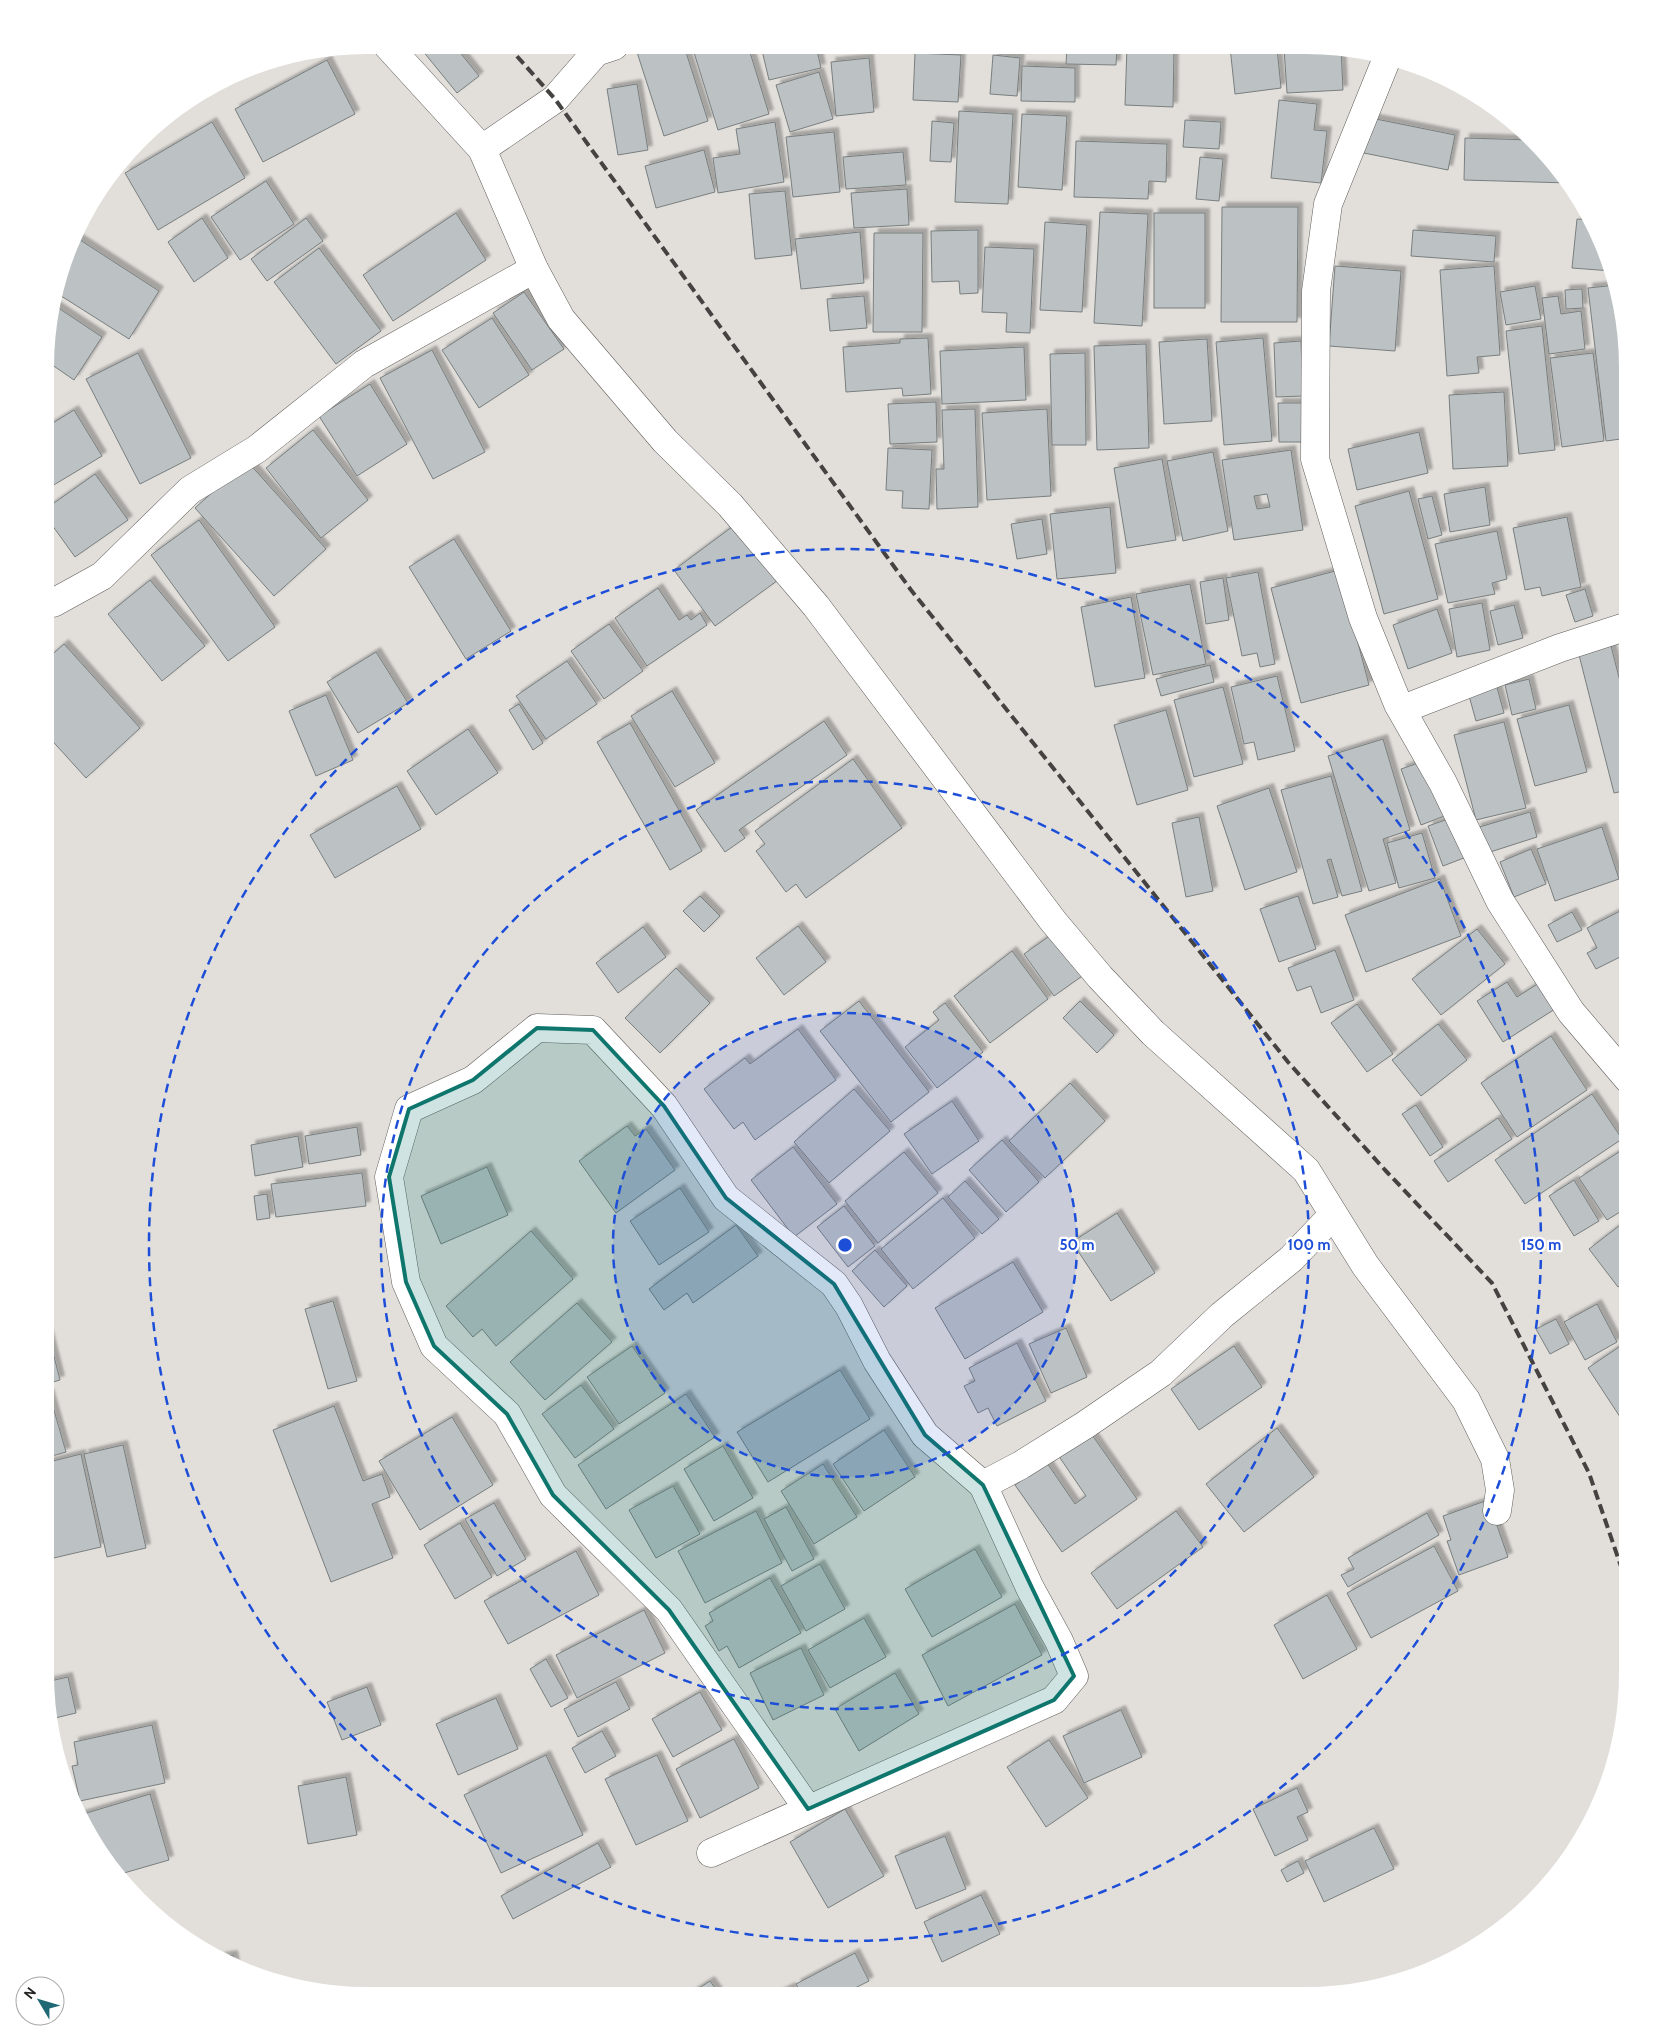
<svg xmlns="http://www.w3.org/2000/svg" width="1673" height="2041" viewBox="0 0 1673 2041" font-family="Cabin,sans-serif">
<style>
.building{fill:#bcc2c3;stroke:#797e7f;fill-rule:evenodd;filter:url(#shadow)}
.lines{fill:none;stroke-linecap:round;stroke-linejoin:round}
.street-casing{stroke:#615e5b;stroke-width:29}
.street{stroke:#fff;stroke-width:28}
.rail{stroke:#444341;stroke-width:4;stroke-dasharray:10 5;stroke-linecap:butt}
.marked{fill:#0f766e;fill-opacity:0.2;stroke:#0f766e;stroke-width:4;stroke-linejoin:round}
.ring{fill:none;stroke:#1d4ed8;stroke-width:2.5;stroke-dasharray:9 6}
.centre{fill:#1d4ed8;stroke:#fff;stroke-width:2.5}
.ring-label{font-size:15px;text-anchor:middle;font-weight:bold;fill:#1d4ed8;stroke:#fff;stroke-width:4.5;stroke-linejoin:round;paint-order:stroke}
</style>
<defs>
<filter id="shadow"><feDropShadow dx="4.5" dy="-4.5" stdDeviation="1" flood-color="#0004"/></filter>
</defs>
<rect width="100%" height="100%" fill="#e2dfdb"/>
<g class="building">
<path d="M427 45H454L479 76 457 93 422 50Z"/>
<path d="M635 46H684L708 121 664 136Z"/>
<path d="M692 46H748L769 114 718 130Z"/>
<path d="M761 46H816L821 68 769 80Z"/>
<path d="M822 46H865V47L822 48Z"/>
<path d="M961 47H1019L1018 52Z"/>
<path d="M1067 47H1117L1116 65 1066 64Z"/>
<path d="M1127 47H1174L1173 107 1125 105Z"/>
<path d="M1230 47 1277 48 1281 88 1235 94Z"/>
<path d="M1284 48H1341L1343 90 1287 93Z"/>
<path d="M1361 51 1378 56V60L1360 58Z"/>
<path d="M915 53 961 55 958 102 913 100Z"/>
<path d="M993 55 1020 58 1017 96 990 94Z"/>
<path d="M869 58 874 112 836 116 831 62Z"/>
<path d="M327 60 355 114 263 162 235 109Z"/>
<path d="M1022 66 1075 68V102L1021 101Z"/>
<path d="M819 72 833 119 790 132 776 85Z"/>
<path d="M637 84 648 150 618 155 607 89Z"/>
<path d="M1279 100 1317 104 1314 130 1327 131 1321 183 1271 178Z"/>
<path d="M959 111 1013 114 1008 204 955 202Z"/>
<path d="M1022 114 1067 116 1062 190 1018 187Z"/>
<path d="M1366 117 1455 135 1448 170 1359 152Z"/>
<path d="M1185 120 1221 122 1219 149 1183 147Z"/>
<path d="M932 121 954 123 951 162 930 161Z"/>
<path d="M212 122 245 178 158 230 125 173Z"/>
<path d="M775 122 784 182 718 193 713 158 740 154 736 129Z"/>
<path d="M1518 128 1528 137H1518Z"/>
<path d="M834 132 840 192 793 197 786 137Z"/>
<path d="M1465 138 1531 140 1548 154 1569 183 1464 180Z"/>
<path d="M1076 141 1167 144 1166 182 1149 181 1148 199 1074 197Z"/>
<path d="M704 150 715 192 656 208 645 166Z"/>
<path d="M903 152 906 185 846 189 843 157Z"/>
<path d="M1200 157 1223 159 1219 201 1196 199Z"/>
<path d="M266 181 294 224 240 260 211 217Z"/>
<path d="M907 189 909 225 854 228 851 193Z"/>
<path d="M785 191 792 255 755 259 749 194Z"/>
<path d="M1222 207H1298L1297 322H1221Z"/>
<path d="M1100 212 1148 214 1142 326 1094 323Z"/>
<path d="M456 213 486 260 393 321 363 275Z"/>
<rect x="1154" y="213" width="51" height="95"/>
<path d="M202 218 228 258 194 282 168 242Z"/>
<path d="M306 218 323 241 267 281 251 259Z"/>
<path d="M1577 219 1591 220 1612 271 1572 268Z"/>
<path d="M1045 222 1087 225 1082 312 1040 310Z"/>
<path d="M978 230V293L960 294 959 281 932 282 931 231Z"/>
<path d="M1413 230 1496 236 1494 262 1411 256Z"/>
<path d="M860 232 864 283 801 289 795 239Z"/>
<path d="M874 233H923L922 332H873Z"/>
<path d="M77 238 159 291 129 339 58 294Z"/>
<path d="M985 247 1034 249 1030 333 1006 332 1007 313 982 312Z"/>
<path d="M319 248 381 331 336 364 274 282Z"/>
<path d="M1335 266 1401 271 1395 351 1329 346Z"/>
<path d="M1494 266 1500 355 1477 357 1479 373 1447 376 1440 270Z"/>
<path d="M1617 285 1628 367V438L1606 441 1588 288Z"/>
<path d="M1535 286 1541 319 1506 325 1500 292Z"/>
<path d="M1582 289 1583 308 1566 309 1565 290Z"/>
<path d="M524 292 564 349 532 370 493 313Z"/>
<path d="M864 296 867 328 830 331 827 299Z"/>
<path d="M1558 296 1561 314 1581 311 1585 349 1549 354 1542 298Z"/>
<path d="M54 305 102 337 74 380 48 362V325Z"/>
<path d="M492 318 529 375 479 408 442 350Z"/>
<path d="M1542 326 1555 450 1519 454 1506 331Z"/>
<path d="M928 338 931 394 903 396 902 388 846 392 843 347 900 343V339Z"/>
<path d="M1263 338 1272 441 1224 445 1216 342Z"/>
<path d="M1207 339 1212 421 1164 424 1159 342Z"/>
<path d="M1301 341 1303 396 1276 397 1274 343Z"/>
<path d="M1146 344 1149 448 1097 450 1094 346Z"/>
<path d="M1024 347 1026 400 942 404 940 351Z"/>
<path d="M432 350 485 452 433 479 380 378Z"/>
<path d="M138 353 191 458 140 484 86 379Z"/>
<path d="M1085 353 1086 445H1052L1050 354Z"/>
<path d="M1593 353 1604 441 1562 447 1550 358Z"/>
<path d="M370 384 407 444 357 476 319 416Z"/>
<path d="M1504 392 1508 466 1453 469 1449 395Z"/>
<path d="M936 402 937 442 890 444 888 404Z"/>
<path d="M1278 403H1310V442H1279Z"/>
<path d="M975 409 978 507 937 509 936 469H944L942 410Z"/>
<path d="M1047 409 1051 496 987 500 982 413Z"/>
<path d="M74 410 102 456 52 486 47 478 48 426Z"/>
<path d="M313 430 368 500 321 538 266 468Z"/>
<path d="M1419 432 1428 473 1357 490 1348 449Z"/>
<path d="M888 448 932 450 929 509 902 508 903 491 886 490Z"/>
<path d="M1291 450 1303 530 1234 540 1222 460ZM1267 494 1270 507 1257 509 1254 496Z"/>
<path d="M1213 452 1228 531 1183 541 1167 461Z"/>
<path d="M1162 459 1176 540 1127 548 1114 468Z"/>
<path d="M247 461 326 549 274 596 195 508Z"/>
<path d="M95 474 128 520 75 557 47 518V508Z"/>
<path d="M1485 487 1490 525 1450 532 1444 494Z"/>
<path d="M1409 491 1438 599 1384 614 1355 506Z"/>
<path d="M1432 496 1442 535 1428 539 1418 499Z"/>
<path d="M1110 507 1116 573 1057 579 1050 514Z"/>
<path d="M1567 517 1581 587 1542 596 1540 587 1525 590 1513 528Z"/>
<path d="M1042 519 1047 554 1017 559 1011 524Z"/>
<path d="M199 520 275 627 228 661 151 555Z"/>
<path d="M740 521 781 578 715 626 674 570Z"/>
<path d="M1497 531 1507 579 1492 583 1495 594 1448 603 1435 544Z"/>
<path d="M454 539 511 631 466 659 409 567Z"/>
<path d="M1339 570 1369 685 1301 703 1271 588Z"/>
<path d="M1258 572 1275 664 1260 667 1257 653 1242 656 1226 578Z"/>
<path d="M1223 578 1229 620 1206 624 1200 582Z"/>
<path d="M150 580 205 646 162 681 108 614Z"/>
<path d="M1190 584 1206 664 1153 675 1136 594Z"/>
<path d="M658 588 679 620 687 615 691 620 700 613 707 625 647 666 615 618Z"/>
<path d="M1585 589 1593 616 1575 622 1566 595Z"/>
<path d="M1131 597 1145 678 1095 687 1081 607Z"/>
<path d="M1482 603 1490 650 1457 657 1449 609Z"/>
<path d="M1514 605 1523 638 1498 645 1490 611Z"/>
<path d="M1437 609 1452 653 1408 669 1393 625Z"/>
<path d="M609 624 643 671 604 699 571 651Z"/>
<path d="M1628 641V672L1619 643Z"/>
<path d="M1610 642 1628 713V790L1614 793 1578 651Z"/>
<path d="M64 644 140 728 86 778 47 735V659Z"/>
<path d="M376 652 408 703 358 733 327 682Z"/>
<path d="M567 661 597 704 546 739 516 696Z"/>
<path d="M1210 665 1214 682 1161 696 1156 679Z"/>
<path d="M1277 676 1295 751 1258 760 1254 742 1244 744 1231 687Z"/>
<path d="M1529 679 1536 709 1512 715 1505 685Z"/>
<path d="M1496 684 1504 713 1476 721 1468 692Z"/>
<path d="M1223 687 1243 764 1194 777 1174 700Z"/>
<path d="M672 691 715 763 675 787 631 716Z"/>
<path d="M326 695 353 760 316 776 289 711Z"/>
<path d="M519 704 543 743 533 750 509 710Z"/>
<path d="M1569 705 1587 772 1535 786 1517 719Z"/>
<path d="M1166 710 1188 790 1137 805 1114 725Z"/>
<path d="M824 721 847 755 739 830 745 838 725 852 696 810Z"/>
<path d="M1504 722 1526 808 1476 820 1454 735Z"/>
<path d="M630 723 702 851 670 870 597 742Z"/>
<path d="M468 729 498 773 436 815 407 771Z"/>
<path d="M1383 739 1410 830 1383 839 1396 883 1369 891 1328 756Z"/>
<path d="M853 759 902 828 806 898 796 884 786 892 756 851 765 844 755 831Z"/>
<path d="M1427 760 1447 815 1421 825 1401 769Z"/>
<path d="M1331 776 1362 891 1342 896 1331 859 1327 860 1338 897 1313 904 1281 790Z"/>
<path d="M397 786 421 829 335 878 310 835Z"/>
<path d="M1269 788 1297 872 1245 890 1217 806Z"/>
<path d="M1530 812 1537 837 1484 854 1476 828Z"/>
<path d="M1199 817 1213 891 1186 897 1172 823Z"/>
<path d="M1454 817 1469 856 1443 866 1428 826Z"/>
<path d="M1602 827 1619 879 1555 901 1537 849Z"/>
<path d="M1422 833 1435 878 1399 888 1387 843Z"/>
<path d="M1531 849 1546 884 1514 897 1500 862Z"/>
<path d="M1440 879 1461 936 1366 972 1345 915Z"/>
<path d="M700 896 720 916 704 932 683 911Z"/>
<path d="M1298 896 1316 949 1279 962 1260 909Z"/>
<path d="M1628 907V953L1596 969 1587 953 1597 948 1587 928Z"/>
<path d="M1572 912 1582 930 1557 942 1548 925Z"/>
<path d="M798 926 826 962 784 995 756 958Z"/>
<path d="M643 927 666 957 618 993 596 963Z"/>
<path d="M1477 929 1505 964 1441 1015 1412 979Z"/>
<path d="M1055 932 1085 974 1054 996 1024 954Z"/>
<path d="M1335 950 1354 1000 1321 1013 1311 986 1297 991 1288 968Z"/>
<path d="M1012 951 1048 999 990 1043 954 996Z"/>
<path d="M676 968 710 1003 660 1053 625 1018Z"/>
<path d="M1507 982 1517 997 1539 983 1555 1009 1503 1042 1477 1001Z"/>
<path d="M859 1001 929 1092 891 1122 820 1031Z"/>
<path d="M1080 1001 1114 1035 1097 1053 1063 1018Z"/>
<path d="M945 1003 983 1052 937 1088 905 1047 939 1020 933 1012Z"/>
<path d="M1357 1004 1393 1054 1367 1072 1331 1023Z"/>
<path d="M1438 1024 1467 1060 1421 1096 1392 1060Z"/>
<path d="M798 1029 836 1080 755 1140 743 1122 734 1129 704 1089 745 1058 750 1064Z"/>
<path d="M1551 1036 1587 1090 1517 1137 1481 1083Z"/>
<path d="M1070 1083 1105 1121 1045 1178 1009 1141Z"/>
<path d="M854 1089 890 1131 829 1183 794 1142Z"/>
<path d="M1592 1094 1622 1139 1525 1204 1495 1160Z"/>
<path d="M952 1101 979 1141 932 1174 904 1134Z"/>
<path d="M1416 1105 1443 1147 1430 1156 1402 1114Z"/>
<path d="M1498 1118 1512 1139 1448 1182 1434 1161Z"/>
<path d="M627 1126 635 1136 646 1129 675 1170 616 1213 579 1161Z"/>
<path d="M357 1127 361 1155 309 1164 305 1136Z"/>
<path d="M298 1136 303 1167 255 1176 251 1145Z"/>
<path d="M1002 1140 1039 1182 1006 1212 969 1170Z"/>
<path d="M1628 1146V1207L1607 1220 1579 1178Z"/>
<path d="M793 1147 837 1204 794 1237 751 1180Z"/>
<path d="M904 1152 938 1193 878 1243 845 1201Z"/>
<path d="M487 1167 508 1215 441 1244 421 1196Z"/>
<path d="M362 1173 366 1206 276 1217 271 1184Z"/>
<path d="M1574 1180 1599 1221 1574 1236 1549 1196Z"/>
<path d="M965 1181 999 1219 982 1234 948 1197Z"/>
<path d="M680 1188 709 1232 659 1265 630 1221Z"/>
<path d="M267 1194 270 1218 257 1220 254 1196Z"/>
<path d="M943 1198 975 1238 913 1289 881 1249Z"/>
<path d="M844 1206 875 1246 848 1267 817 1227Z"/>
<path d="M1117 1213 1155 1273 1111 1301 1072 1242Z"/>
<path d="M1628 1219V1280L1618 1287 1589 1249Z"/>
<path d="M736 1225 758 1256 693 1303 687 1293 664 1310 649 1289Z"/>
<path d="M531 1231 573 1279 496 1346 482 1329 473 1337 446 1306Z"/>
<path d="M875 1250 907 1286 884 1307 852 1271Z"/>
<path d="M1013 1262 1043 1312 965 1359 935 1308Z"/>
<path d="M1628 1286 1627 1302 1620 1291Z"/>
<path d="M333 1301 357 1381 328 1389 305 1309Z"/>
<path d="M577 1303 612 1342 545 1400 510 1362Z"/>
<path d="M1597 1304 1617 1342 1585 1360 1564 1322Z"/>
<path d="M1556 1319 1569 1344 1550 1354 1536 1329Z"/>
<path d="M46 1325 60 1380 46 1384Z"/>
<path d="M1066 1328 1087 1377 1051 1393 1029 1344Z"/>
<path d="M1017 1343 1046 1401 997 1426 988 1408 978 1413 964 1386 975 1381 969 1368Z"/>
<path d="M1622 1345 1627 1353V1421L1624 1423 1588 1368Z"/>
<path d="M632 1346 665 1393 619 1424 587 1377Z"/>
<path d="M1234 1346 1262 1387 1199 1430 1171 1389Z"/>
<path d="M840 1370 870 1419 768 1482 737 1432Z"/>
<path d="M581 1385 614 1429 575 1458 542 1414Z"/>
<path d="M49 1393 66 1452 45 1458 46 1394Z"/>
<path d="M686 1394 715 1437 606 1509 578 1465Z"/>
<path d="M334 1406 363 1481 382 1474 390 1497 372 1504 393 1558 331 1582 273 1430Z"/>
<path d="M452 1417 493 1485 420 1530 379 1461Z"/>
<path d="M1277 1428 1314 1477 1244 1532 1206 1484Z"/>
<path d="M884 1430 915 1477 864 1511 833 1464Z"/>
<path d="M1090 1432 1137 1499 1062 1552 1015 1485 1047 1463 1075 1504 1086 1496 1058 1455Z"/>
<path d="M123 1445 146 1548 107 1557 84 1454Z"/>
<path d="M723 1446 753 1498 714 1521 684 1469Z"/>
<path d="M81 1454 101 1547 45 1560V1463Z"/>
<path d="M823 1464 857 1517 814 1544 781 1491Z"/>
<path d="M673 1486 700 1534 656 1558 629 1510Z"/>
<path d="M1488 1500 1508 1557 1459 1575 1447 1541 1451 1540 1443 1516Z"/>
<path d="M494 1503 526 1559 497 1576 465 1519Z"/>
<path d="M786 1507 814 1559 792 1571 764 1519Z"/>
<path d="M756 1511 782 1563 705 1603 678 1551Z"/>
<path d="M1176 1511 1203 1547 1117 1609 1091 1573Z"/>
<path d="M1427 1513 1439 1535 1348 1587 1341 1575 1354 1569 1348 1558Z"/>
<path d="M460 1523 492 1577 455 1599 424 1545Z"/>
<path d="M1434 1546 1458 1591 1371 1638 1347 1593Z"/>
<path d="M975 1549 1002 1597 932 1637 905 1589Z"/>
<path d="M576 1551 599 1595 508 1644 484 1601Z"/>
<path d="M820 1564 845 1609 806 1631 781 1586Z"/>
<path d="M770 1578 801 1633 739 1668 727 1646 719 1651 705 1626 713 1621 709 1613Z"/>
<path d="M1327 1595 1357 1649 1303 1679 1274 1625Z"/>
<path d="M1015 1604 1042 1655 948 1706 922 1655Z"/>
<path d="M644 1610 665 1653 577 1698 556 1655Z"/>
<path d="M864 1618 886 1657 830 1688 808 1650Z"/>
<path d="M801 1648 824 1695 773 1720 750 1673Z"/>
<path d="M546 1659 568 1698 551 1707 530 1669Z"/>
<path d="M895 1673 919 1714 859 1751 835 1709Z"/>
<path d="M68 1677 76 1713 51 1719 46 1682Z"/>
<path d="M616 1682 630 1709 578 1737 564 1709Z"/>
<path d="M367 1687 381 1725 342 1740 327 1702Z"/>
<path d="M700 1692 722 1730 673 1757 652 1719Z"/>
<path d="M496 1698 518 1749 458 1775 436 1724Z"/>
<path d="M1121 1710 1142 1757 1084 1783 1063 1736Z"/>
<path d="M152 1725 165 1783 80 1801 72 1766 78 1765 74 1742Z"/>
<path d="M602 1731 616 1756 585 1773 572 1748Z"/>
<path d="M734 1739 759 1788 700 1818 676 1769Z"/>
<path d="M1049 1740 1088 1798 1046 1827 1007 1767Z"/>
<path d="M546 1755 583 1835 501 1873 464 1795Z"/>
<path d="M657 1755 688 1821 636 1845 605 1779Z"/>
<path d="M346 1777 357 1835 308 1844 298 1786Z"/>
<path d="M1297 1788 1308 1812 1297 1817 1308 1840 1275 1856 1253 1809Z"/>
<path d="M150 1794 169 1860 117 1875 88 1835 80 1815Z"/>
<path d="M845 1809 884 1876 828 1908 790 1842Z"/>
<path d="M1374 1828 1394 1869 1324 1902 1305 1861Z"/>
<path d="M945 1836 966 1889 916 1909 895 1856Z"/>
<path d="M598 1843 611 1867 513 1919 501 1896Z"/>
<path d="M1298 1861 1304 1873 1287 1882 1281 1870Z"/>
<path d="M981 1895 1000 1934 942 1962 924 1922Z"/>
<path d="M855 1953 869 1981 841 1995H802L796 1984Z"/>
<path d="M233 1955 235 1965 220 1957Z"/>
<path d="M710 1981 720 1995H688Z"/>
<path d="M791 1987 796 1995H775Z"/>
</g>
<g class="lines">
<defs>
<g id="street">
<path d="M387 45 482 149 534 269 561 319 665 441 730 505 816 606 1053 921 1100 977 1153 1033 1306 1170 1365 1265 1466 1400 1495 1459 1500 1490 1497 1511"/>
<path d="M1387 58 1328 204 1316 291 1315 459 1363 618 1398 704 1443 783 1500 901 1571 1012 1628 1079"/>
<path d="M482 149 555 99 596 52 614 46"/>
<path d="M47 603H53L102 576 190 490 257 449 364 364 534 269"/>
<path d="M1403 709 1560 648 1628 626"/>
<path d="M808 1809 669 1610 553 1495 507 1414 434 1346 406 1282 389 1177 409 1109 473 1080 537 1028 593 1030 664 1106 726 1198 834 1284 849 1306 877 1361 925 1435 983 1485 1021 1465 1085 1425 1161 1373 1222 1315 1291 1259 1333 1215"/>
<path d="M711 1853 1054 1700 1074 1676 1059 1641 1030 1588 983 1485"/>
</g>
</defs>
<use href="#street" class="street-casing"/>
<use href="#street" class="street"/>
<path class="rail" d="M507 45 555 99 911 590 1288 1062 1385 1170 1492 1283 1589 1473 1627 1584"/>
</g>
<path class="marked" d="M537 1028 593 1030 664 1106 726 1198 834 1284 925 1435 983 1485 1074 1676 1054 1700 808 1809 669 1610 553 1495 507 1414 434 1346 406 1282 389 1177 409 1109 473 1080Z"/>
<circle cx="845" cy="1245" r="232" fill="#1d4ed8" fill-opacity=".12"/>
<g class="ring">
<circle cx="845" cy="1245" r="232"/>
<circle cx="845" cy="1245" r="464"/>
<circle cx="845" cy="1245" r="696"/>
</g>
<path d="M0 0H1673V2041H0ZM367 54H1306A313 313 0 0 1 1619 367V1674A313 313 0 0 1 1306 1987H367A313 313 0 0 1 54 1674V367A313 313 0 0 1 367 54Z" fill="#fff" fill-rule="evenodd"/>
<circle cx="845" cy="1245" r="8" class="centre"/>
<g class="ring-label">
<text x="1077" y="1250">50 m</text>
<text x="1309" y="1250">100 m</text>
<text x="1541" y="1250">150 m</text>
</g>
<g transform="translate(40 2001) rotate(308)"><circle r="24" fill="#ffffff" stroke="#a7a7a6"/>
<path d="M0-4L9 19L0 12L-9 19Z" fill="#1f6974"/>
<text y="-8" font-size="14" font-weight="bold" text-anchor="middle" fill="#242321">N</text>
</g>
</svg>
